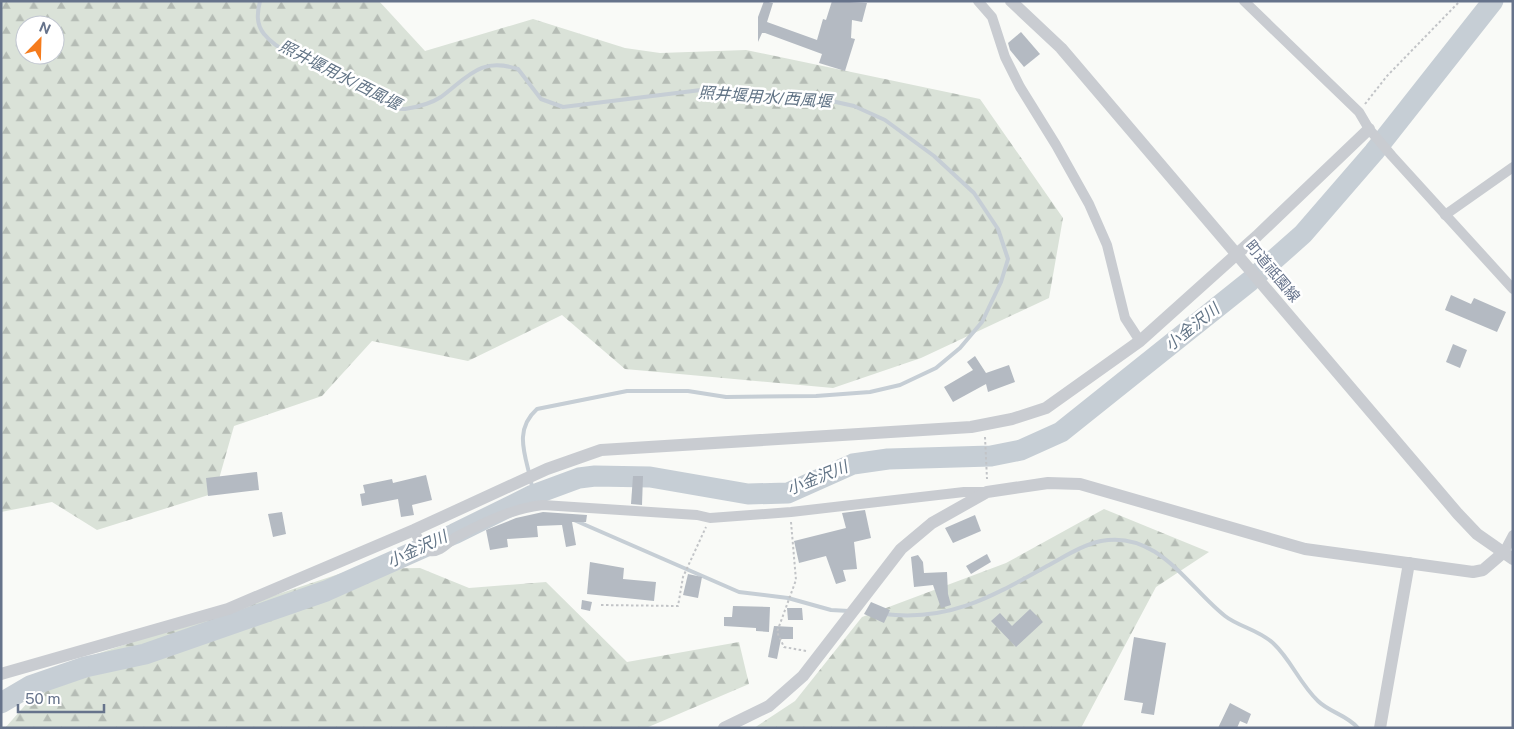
<svg xmlns="http://www.w3.org/2000/svg" width="1514" height="729" viewBox="0 0 1514 729" font-family="'Public Sans','Noto Sans JP',sans-serif">
<style>
.forest{fill:url(#forest-firs);fill-rule:evenodd}
.lines{fill:none;stroke-linecap:round;stroke-linejoin:round}
.stream{stroke:#c6ced5;stroke-width:4}
.river{stroke:#c6ced5;stroke-width:21}
.building{fill:#b4bac2}
.path{stroke:#c2c4c7;stroke-width:2;stroke-dasharray:2.5 2.5;stroke-linecap:butt}
.minor{stroke:#c9ccd1;stroke-width:10}
.tertiary{stroke:#c9ccd1;stroke-width:12}
.labels{text-anchor:middle;dominant-baseline:central;stroke-width:5;stroke-linejoin:round;paint-order:stroke}
.street-label{font-size:15px;fill:#66738b;stroke:#fff}
.water-label{font-size:16px;font-style:italic;fill:#627486;stroke:#fff}
</style>
<defs>
<pattern id="forest-firs" width="22" height="20" patternUnits="userSpaceOnUse" patternTransform="scale(1.25)"><rect width="22" height="20" fill="#dae2d8"/><path d="M5 1l3.5 6h-7zM16 11l3.5 6h-7z" fill="#b5bcb5"/></pattern>
</defs>
<rect width="100%" height="100%" fill="#f9faf7"/>
<g class="forest">
<path d="M1 1H379L425 51 533 19 625 48 660 53 746 50 980 99 1063 218 1049 298 921 358 833 388 625 369 562 315 468 361 372 341 322 396 234 426 215 493 97 530 52 502 1 512ZM25 25H55V55H25Z"/>
<path d="M1104 509 1209 552 1156 587 1081 728H754L795 701 862 617 1006 563Z"/>
<path d="M420 568 469 588 546 582 627 662 739 642 749 684 646 728H5L60 666 354 569Z"/>
</g>
<g class="lines">
<g class="stream">
<path d="M260 1C257 13 256 24 264 34 284 58 322 65 348 79 363 87 387 111 405 109 418 107 430 104 441 97 469 76 480 57 518 69L541 99 563 107 701 90 818 98 854 106 885 120 934 156 974 193 998 229 1008 259 1001 282 982 322 960 348 936 368 900 385 870 392 816 396 726 397 688 391H627L537 409C509 434 531 464 533 495L544 502"/>
<path d="M574 520 739 592 788 598 831 610 849 611"/>
<path d="M884 614C949 622 991 597 1047 566 1064 557 1082 545 1101 541 1158 530 1188 587 1225 616 1239 627 1260 630 1274 644 1291 660 1300 684 1318 701 1329 712 1347 715 1358 728"/>
</g>
<path class="river" d="M1 703 30 686 85 667 145 654 326 591 454 534 533 495 579 478 595 476 650 477 748 494 788 493 853 464 888 459 991 456 1021 450 1061 432 1250 281 1303 234 1374 152 1493 1"/>
</g>
<g class="building">
<path d="M764 1 773 3 767 22 817 40 823 19 826 20 832 1 867 3 862 22 852 20 851 38 855 39 845 71 819 63 822 54 765 33H762L758 42V17Z"/>
<path d="M1021 32 1040 54 1024 67 1010 50 1008 43Z"/>
<path d="M1451 295 1471 304 1474 298 1506 312 1497 332 1445 310Z"/>
<path d="M1453 344 1467 350 1460 368 1446 362Z"/>
<path d="M975 356 986 373 1009 365 1015 382 988 392 986 384 953 402 944 387 973 370 967 362Z"/>
<path d="M257 472 259 490 208 496 206 478Z"/>
<path d="M426 475 432 500 412 505 414 515 401 517 398 499 362 506 360 494 365 493 363 485 392 479 393 483Z"/>
<path d="M633 476H643L642 505 631 504Z"/>
<path d="M865 510 871 538 854 542 857 569 843 570 846 581 836 584 826 556 799 563 794 541 846 528 842 513Z"/>
<path d="M282 512 286 534 273 537 268 514Z"/>
<path d="M543 512 587 515 586 522H572L576 545 566 547 562 525 537 526 538 537 507 539 508 547 490 550 486 530 516 518Z"/>
<path d="M975 515 981 531 953 543 945 528Z"/>
<path d="M987 554 991 562 971 574 966 566Z"/>
<path d="M918 555 923 562 924 573 947 572 948 594 951 605 941 608 933 585 914 587 911 557Z"/>
<path d="M590 562 624 568 623 579 656 582 654 601 587 594Z"/>
<path d="M688 574 702 577 698 598 683 595Z"/>
<path d="M582 600 592 602 590 611 581 609Z"/>
<path d="M871 602 890 610 884 623 864 614Z"/>
<path d="M733 606 770 607 769 632 756 631V628L724 626V617H732Z"/>
<path d="M787 608H802L803 620H788Z"/>
<path d="M1030 609 1043 622 1016 647 991 621 1000 613 1012 626Z"/>
<path d="M774 626 793 627V639H781L777 659 768 657Z"/>
<path d="M1134 637 1166 643 1154 715 1141 713 1143 703 1124 700Z"/>
<path d="M1230 703 1251 714 1247 724 1240 721 1237 728H1218Z"/>
</g>
<g class="lines">
<g class="path">
<path d="M1365 104 1387 76 1460 1"/>
<path d="M985 437 987 479"/>
<path d="M791 522 796 580 777 632 784 647 806 651"/>
<path d="M601 605 678 606 683 577 706 527"/>
</g>
<g class="minor">
<path d="M978 1 992 17 1005 57 1020 87 1056 145 1089 204 1107 245 1125 318 1140 341"/>
<path d="M1244 1 1359 112 1369 129 1392 156 1513 289"/>
<path d="M1445 215 1513 167"/>
<path d="M414 530C417 536 422 550 430 551 440 553 448 542 456 537 483 523 513 508 543 505L697 515 710 518 791 512 964 492H986"/>
<path d="M1504 552 1513 535"/>
</g>
<g class="tertiary">
<path d="M1011 1 1061 48 1458 514 1477 534 1513 559"/>
<path d="M1 674 228 609 414 530 547 469 601 450 971 427 1012 419 1046 408 1140 341 1257 236 1369 129"/>
<path d="M724 728 769 706 803 676 901 549 932 523 987 492 1048 483 1080 484 1305 549 1473 572 1483 570 1504 552"/>
<path d="M1380 728 1409 563"/>
</g>
</g>
<g class="labels">
<g class="street-label">
<text transform="translate(1273 271) rotate(50)">町道祗園線</text>
</g>
<g class="water-label">
<text transform="translate(340 75) rotate(27)">照井堰用水/西風堰</text>
<text transform="translate(765 97) rotate(4)">照井堰用水/西風堰</text>
<text transform="translate(1192 327) rotate(-39)">小金沢川</text>
<text transform="translate(817 478) rotate(-22)">小金沢川</text>
<text transform="translate(417 549) rotate(-25)">小金沢川</text>
</g>
</g>
<rect width="1514" height="729" fill="none" stroke="#66738b" stroke-width="5"/>
<g transform="translate(40 40) rotate(23)"><circle r="24" fill="#ffffff" stroke="#c2c7d1"/>
<path d="M0-4L9 19L0 12L-9 19Z" fill="#f57b1c"/>
<text y="-8" font-size="14" font-weight="bold" text-anchor="middle" fill="#66738b">N</text>
</g>
<path d="M18 704v8h86v-8" fill="none" stroke="#66738b" stroke-width="2.5"/>
<text x="25" y="704" font-size="15" fill="#66738b" stroke="#ffffff" stroke-width="4" paint-order="stroke">50 m</text>
</svg>
